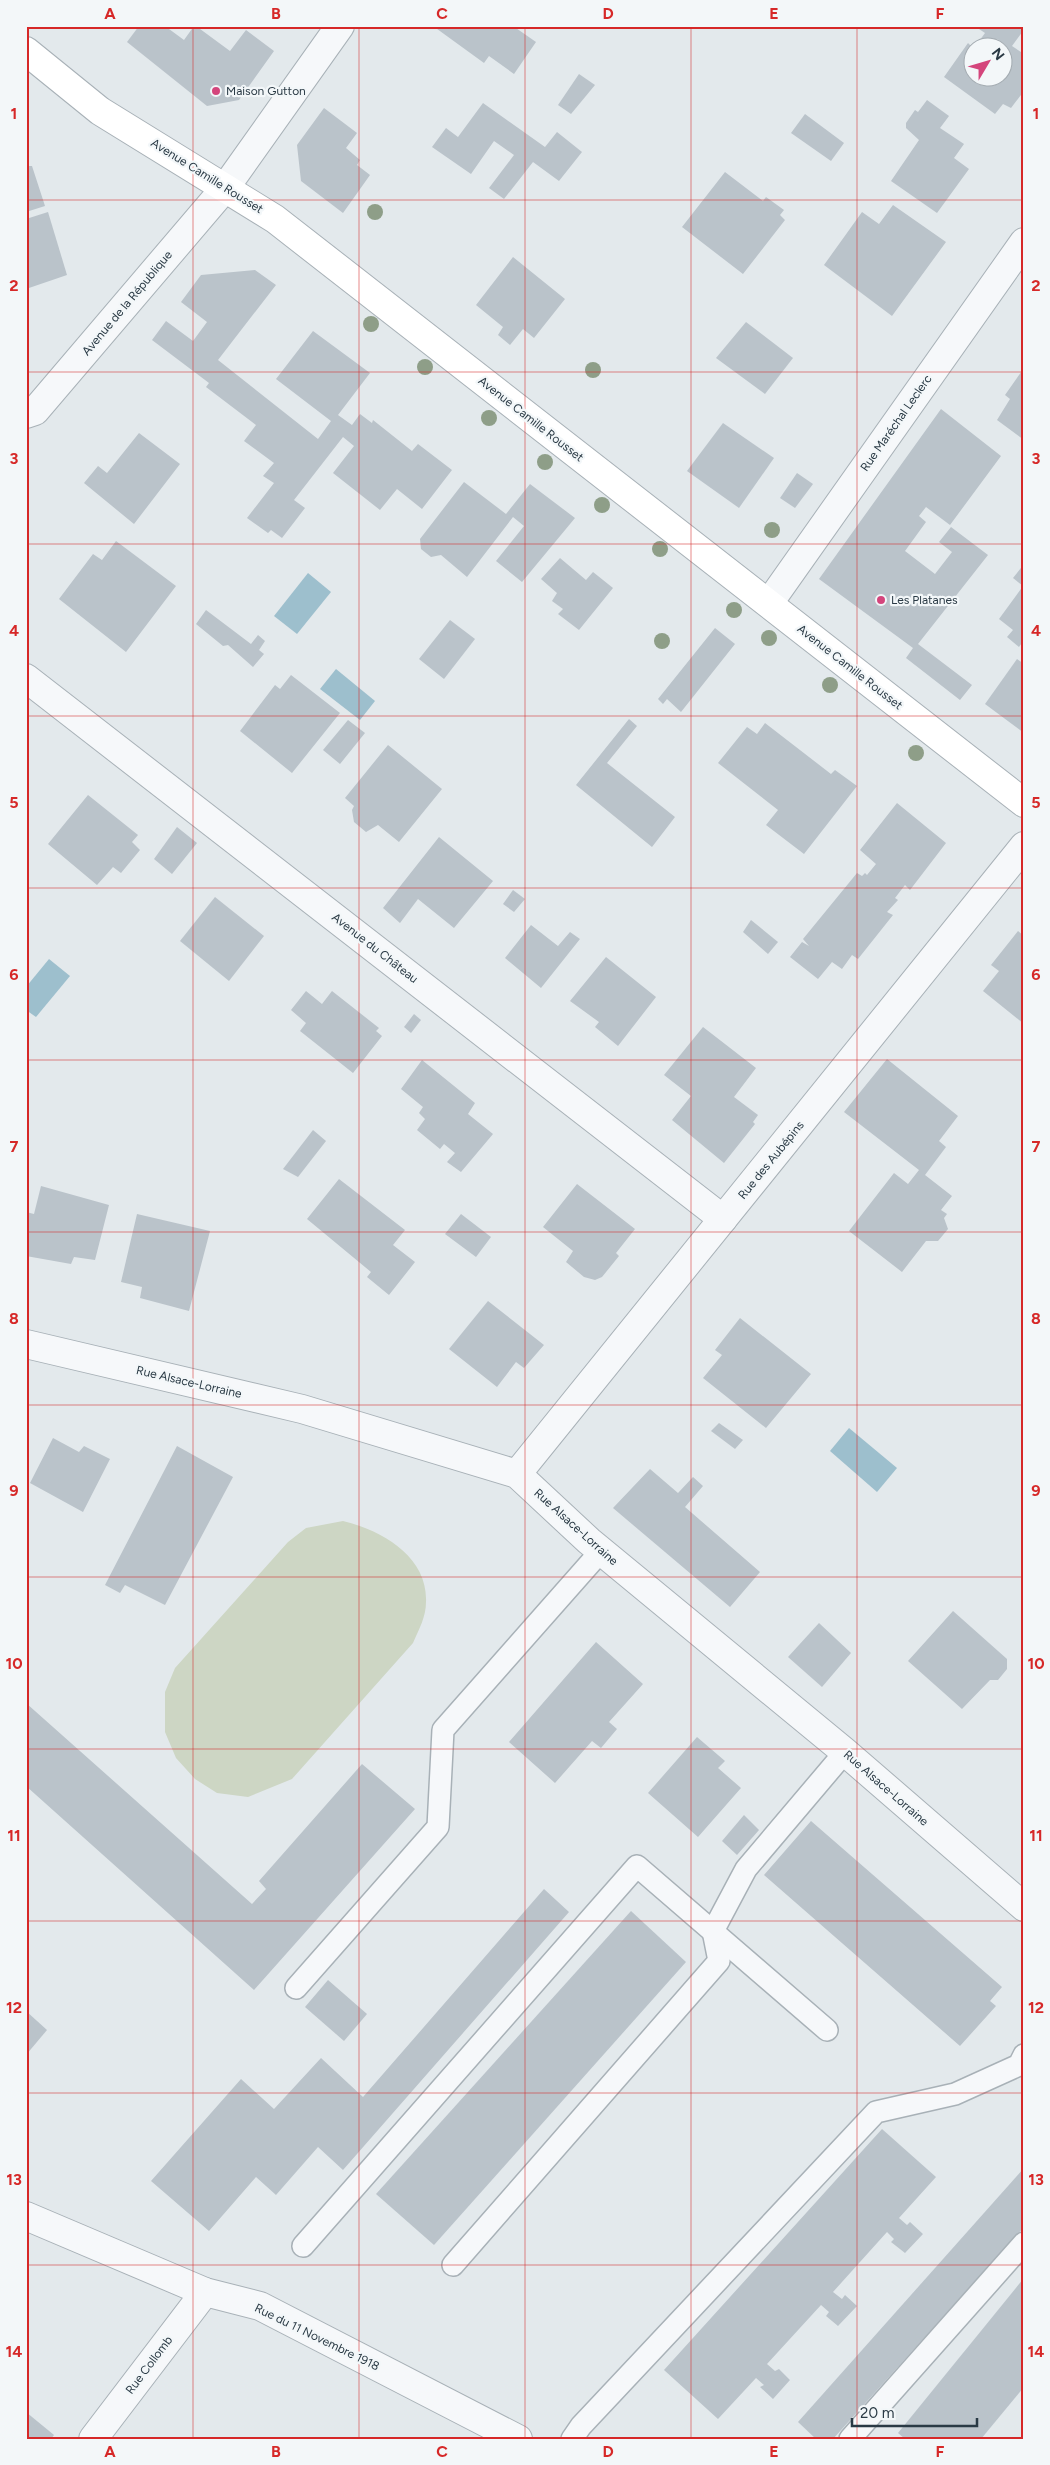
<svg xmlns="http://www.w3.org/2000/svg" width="1050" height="2465" viewBox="0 0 1050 2465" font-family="Figtree,sans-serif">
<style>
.green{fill:#cdd6c4}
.water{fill:#9dbfcd}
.building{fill:#bac3ca}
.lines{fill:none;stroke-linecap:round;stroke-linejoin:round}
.lane-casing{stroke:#a8b1b7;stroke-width:24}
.street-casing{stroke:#a8b1b7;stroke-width:30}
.secondary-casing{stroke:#a8b1b7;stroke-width:30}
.lane{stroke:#f6f8fa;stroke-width:21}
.street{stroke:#f6f8fa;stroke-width:28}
.secondary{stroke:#fff;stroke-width:28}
.tree{fill:#8e9e88}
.grid{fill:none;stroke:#d62828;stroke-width:1;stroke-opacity:0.55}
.poi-dot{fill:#d4457c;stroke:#f3f7f9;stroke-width:2}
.labels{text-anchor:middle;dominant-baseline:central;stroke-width:4.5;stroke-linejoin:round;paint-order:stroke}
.poi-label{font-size:12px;fill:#2a3a45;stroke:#f3f7f9;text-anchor:start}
.street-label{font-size:12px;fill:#2a3a45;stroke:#f3f7f9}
.neatline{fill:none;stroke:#d62828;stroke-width:2}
.grid-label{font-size:16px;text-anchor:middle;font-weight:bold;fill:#d62828}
</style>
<rect width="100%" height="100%" fill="#e3e9ec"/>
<path class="green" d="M343 1521C381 1530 428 1556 426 1602 426 1617 419 1629 413 1643L292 1779 248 1797 217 1793 195 1779 176 1758 165 1732V1692L175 1668 288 1542 306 1528Z"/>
<g class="water">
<path d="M308 573 331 592 297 634 274 616Z"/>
<path d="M336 669 375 701 360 720 320 689Z"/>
<path d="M49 959 70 976 36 1017 26 1010V987Z"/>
<path d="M849 1428 897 1468 877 1492 830 1451Z"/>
</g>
<g class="building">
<path d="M139 26H171L169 29 184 40 194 26H196L230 51 246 30 274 51 239 100 207 106 127 42Z"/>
<path d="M433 26H513L536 42 514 74 489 56 484 63Z"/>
<path d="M981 26H1017L1023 31 1012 46 1024 54V91L1011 108 1003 104 995 114 944 77 968 43 972 47V78H1002V48H974L985 33 979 29Z"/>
<path d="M579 74 595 85 571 114 558 105Z"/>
<path d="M927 100 949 116 940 128 964 144 954 158 969 169 937 213 891 181 919 140 906 128V123L915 110 918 112Z"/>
<path d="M483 103 545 147 557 132 582 152 559 181 533 162 504 199 489 188 514 155 494 141 471 174 432 147 446 128 458 137Z"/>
<path d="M324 108 357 133 346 148 360 160 357 165 370 175 343 213 301 181 297 145Z"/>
<path d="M805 114 844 143 831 161 791 133Z"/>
<path d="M26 158 29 166H32L45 206 26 212Z"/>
<path d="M725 172 763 201 766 197 784 210 780 215 785 220 743 274 682 227Z"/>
<path d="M893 205 946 242 892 316 824 265 862 212 879 224Z"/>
<path d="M48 212 67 275 26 289V219Z"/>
<path d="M513 257 565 299 534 338 523 329 510 345 498 335 503 327 476 305Z"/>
<path d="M255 270 276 285 218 360 318 439 331 421 276 379 313 331 370 373 338 415 352 425 360 414 372 423 373 420 412 451 418 444 452 470 422 509 397 489 380 510 333 473 354 446 343 437 294 500 305 508 282 538 271 530 268 533 247 518 274 483 263 476 274 463 244 441 256 425 206 387 209 383 152 340 166 321 193 341 207 322 181 302 201 275Z"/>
<path d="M746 322 793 358 765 394 716 358Z"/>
<path d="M1024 368V440L997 420 1010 399 1005 395Z"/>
<path d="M941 409 1001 456 950 525 926 507 919 516 926 522 905 551 935 574 952 552 939 542 951 527 988 555 918 644 972 685 960 700 906 658 913 648 819 579Z"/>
<path d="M723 423 774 458 739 508 687 471Z"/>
<path d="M139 433 180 464 134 524 84 483 98 466 107 473Z"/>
<path d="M797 473 813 484 795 508 780 498Z"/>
<path d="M464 482 506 514 530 484 575 518 522 582 496 561 524 526 513 517 467 577 441 555 431 557 421 549 420 539Z"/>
<path d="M116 541 176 586 126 652 59 599 93 554 102 560Z"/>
<path d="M560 558 586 580 593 572 613 588 579 630 558 614 563 609 552 601 557 593 541 579Z"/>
<path d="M1024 564V640L1019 647 1007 637 1013 630 999 619 1023 586 1013 578Z"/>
<path d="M206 610 251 644 258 635 265 641 259 650 264 654 253 667 228 645 223 646 196 624Z"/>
<path d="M450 620 475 639 444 679 419 659Z"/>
<path d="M715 628 735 644 681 712 667 699 663 704 658 699Z"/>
<path d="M1017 659 1024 664V733L985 704Z"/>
<path d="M291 675 340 713 292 773 240 731 275 685 280 689Z"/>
<path d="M629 719 637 726 607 763 675 817 652 847 576 785Z"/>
<path d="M348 720 365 733 340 764 323 750Z"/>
<path d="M765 723 831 774 835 770 857 786 804 854 766 825 778 810 718 763 747 727 757 734Z"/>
<path d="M388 745 442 789 399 842 378 825 366 832 354 822 352 810 354 806 345 798Z"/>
<path d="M88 795 138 835 132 842 140 850 121 873 113 867 97 885 48 844Z"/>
<path d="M897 803 946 843 910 890 905 885 895 898 898 900 887 912 893 915 858 959 852 955 842 969 832 962 818 979 790 957 802 942 809 946 803 939 857 873 862 876 865 873 867 875 876 864 860 850Z"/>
<path d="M177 827 197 843 172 874 154 859Z"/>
<path d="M439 837 493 881 454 928 418 899 400 923 383 908Z"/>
<path d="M513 890 525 899 514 912 503 904Z"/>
<path d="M215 897 264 936 229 981 180 941Z"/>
<path d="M751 920 778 942 768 954 743 932Z"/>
<path d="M531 925 558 946 570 932 580 939 541 988 505 958Z"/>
<path d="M1018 931 1024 936V1024L983 991 999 971 991 965Z"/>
<path d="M606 957 656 997 618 1046 595 1027 599 1022 570 1001Z"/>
<path d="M306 991 322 1004 332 991 379 1028 376 1031 382 1036 353 1073 300 1031 306 1023 291 1010Z"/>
<path d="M414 1014 421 1020 411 1033 404 1027Z"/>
<path d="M703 1027 756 1068 734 1097 758 1115 753 1122 755 1124 724 1163 672 1120 691 1096 664 1075Z"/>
<path d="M887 1059 958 1116 939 1141 946 1147 925 1175 952 1196 941 1210 947 1214 944 1218 948 1229 938 1241H926L902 1272 849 1231 894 1173 908 1184 919 1170 844 1112Z"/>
<path d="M422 1060 475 1103 468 1114 493 1134 461 1172 447 1162 455 1153 444 1144 440 1149 417 1130 425 1119 419 1113 423 1107 401 1089Z"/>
<path d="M313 1130 326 1141 298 1177 283 1169Z"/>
<path d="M339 1179 405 1230 393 1245 415 1262 389 1295 367 1277 371 1272 307 1219Z"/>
<path d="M577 1184 635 1229 616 1253 619 1256 602 1277 595 1280 584 1277 566 1262 573 1251 543 1227Z"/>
<path d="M41 1186 109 1205 95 1260 74 1257 71 1264 26 1256V1212L34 1214Z"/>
<path d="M137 1214 210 1231 189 1311 140 1298 142 1287 121 1282Z"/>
<path d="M461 1214 491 1237 476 1257 445 1234Z"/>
<path d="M488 1301 544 1345 524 1368 516 1362 497 1387 449 1349Z"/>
<path d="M740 1318 811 1374 766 1428 703 1378 722 1355 715 1350Z"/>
<path d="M719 1423 743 1440 735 1449 711 1431Z"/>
<path d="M53 1438 79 1452 84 1446 110 1459 83 1512 30 1483Z"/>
<path d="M177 1446 233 1477 165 1605 125 1585 120 1593 105 1585Z"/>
<path d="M650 1469 678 1493 693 1477 703 1486 685 1507 760 1572 730 1607 613 1508Z"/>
<path d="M953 1611 1007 1659V1669L998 1680H990L962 1709 908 1661Z"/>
<path d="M819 1623 851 1653 822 1687 788 1657Z"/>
<path d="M596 1642 643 1684 609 1722 617 1729 601 1748 592 1741 555 1783 509 1742Z"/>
<path d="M26 1703 252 1904 266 1889 259 1881 362 1764 415 1809 254 1990 26 1786Z"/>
<path d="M697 1737 725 1761 718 1768 741 1788 698 1837 648 1793Z"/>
<path d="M744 1815 759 1830 737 1855 722 1841Z"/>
<path d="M811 1821 1002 1987 990 2001 996 2006 960 2046 764 1875Z"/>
<path d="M544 1889 569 1912 343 2170 318 2147 276 2195 256 2177 209 2231 151 2181 241 2079 274 2109 321 2058 363 2097Z"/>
<path d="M631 1911 686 1962 434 2245 376 2194Z"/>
<path d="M328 1980 367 2014 344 2041 305 2007Z"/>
<path d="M26 2011 47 2030 26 2055Z"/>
<path d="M882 2129 936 2177 899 2218 907 2225 910 2222 923 2234 905 2253 891 2242 894 2239 887 2232 833 2292 842 2299 845 2295 857 2306 838 2326 826 2316 829 2312 821 2305 767 2364 775 2371 779 2369 790 2380 773 2399 760 2387 764 2385 756 2378 718 2419 664 2370Z"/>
<path d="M1024 2168V2227L833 2439H816L798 2422Z"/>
<path d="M1024 2278V2387L981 2439H905L898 2433Z"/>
<path d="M26 2412 54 2435 51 2439H26Z"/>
</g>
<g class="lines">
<defs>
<g id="lane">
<path d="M296 1988 438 1827 443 1730 601 1551"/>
<path d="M303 2246 637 1866 827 2030"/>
<path d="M453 2265 719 1961 713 1931 746 1869 845 1752"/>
<path d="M572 2439 581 2426 876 2112 955 2094 1019 2065 1024 2055"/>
<path d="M850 2439 1024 2243"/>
</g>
<g id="street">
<path d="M26 414 35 411 225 188 340 26"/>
<path d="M769 603 1024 242"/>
<path d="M26 678 723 1219"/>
<path d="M26 1344 302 1409 517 1474 589 1541 845 1752 1024 1907"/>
<path d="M517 1474 1024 846"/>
<path d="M26 2216 205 2292 260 2306 518 2439"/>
<path d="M93 2439 205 2292"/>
</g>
<path id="secondary" d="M26 51 100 111 275 219 1024 803"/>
</defs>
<use href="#lane" class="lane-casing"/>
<use href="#street" class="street-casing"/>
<use href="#secondary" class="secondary-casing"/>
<use href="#lane" class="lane"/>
<use href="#street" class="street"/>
<use href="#secondary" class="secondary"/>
</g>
<g class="tree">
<circle cx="375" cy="212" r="8"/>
<circle cx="371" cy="324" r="8"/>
<circle cx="425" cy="367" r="8"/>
<circle cx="593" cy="370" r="8"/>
<circle cx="489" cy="418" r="8"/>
<circle cx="545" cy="462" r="8"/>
<circle cx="602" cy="505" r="8"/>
<circle cx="772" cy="530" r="8"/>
<circle cx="660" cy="549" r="8"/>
<circle cx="734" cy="610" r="8"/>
<circle cx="769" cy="638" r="8"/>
<circle cx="662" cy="641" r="8"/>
<circle cx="830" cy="685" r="8"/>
<circle cx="916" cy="753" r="8"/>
</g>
<path class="grid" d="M193 26V2439M359 26V2439M525 26V2439M691 26V2439M857 26V2439M26 200H1024M26 372H1024M26 544H1024M26 716H1024M26 888H1024M26 1060H1024M26 1232H1024M26 1405H1024M26 1577H1024M26 1749H1024M26 1921H1024M26 2093H1024M26 2265H1024"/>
<g class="poi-dot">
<circle cx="216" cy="91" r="5"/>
<circle cx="881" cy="600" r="5"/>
</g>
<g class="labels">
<g class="poi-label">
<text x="226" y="91">Maison Gutton</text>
<text x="891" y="600">Les Platanes</text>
</g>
<g class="street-label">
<text transform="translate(207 176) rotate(32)">Avenue Camille Rousset</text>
<text transform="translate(127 303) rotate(-50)">Avenue de la République</text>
<text transform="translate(531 419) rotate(38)">Avenue Camille Rousset</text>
<text transform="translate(896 423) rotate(-55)">Rue Maréchal Leclerc</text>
<text transform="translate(850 667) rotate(38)">Avenue Camille Rousset</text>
<text transform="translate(375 948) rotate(38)">Avenue du Château</text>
<text transform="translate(771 1160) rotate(-51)">Rue des Aubépins</text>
<text transform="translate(189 1382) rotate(13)">Rue Alsace-Lorraine</text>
<text transform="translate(576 1527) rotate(42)">Rue Alsace-Lorraine</text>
<text transform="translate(886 1788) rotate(41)">Rue Alsace-Lorraine</text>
<text transform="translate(317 2337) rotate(26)">Rue du 11 Novembre 1918</text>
<text transform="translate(149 2365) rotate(-53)">Rue Collomb</text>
</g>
</g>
<rect width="1050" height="2465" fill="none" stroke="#f3f7f9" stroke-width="55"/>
<g transform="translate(988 62) rotate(52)"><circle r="24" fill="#f3f7f9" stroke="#a3abb1"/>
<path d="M0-4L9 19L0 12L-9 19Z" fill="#d4457c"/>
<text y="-8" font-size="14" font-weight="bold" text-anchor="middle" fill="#2a3a45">N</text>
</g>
<path d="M852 2418v8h125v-8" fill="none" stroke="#2a3a45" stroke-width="2.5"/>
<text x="860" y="2418" font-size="15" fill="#2a3a45" stroke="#f3f7f9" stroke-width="4" paint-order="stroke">20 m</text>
<rect x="28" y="28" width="994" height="2410" class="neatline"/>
<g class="grid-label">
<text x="110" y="19">A</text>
<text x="276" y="19">B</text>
<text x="442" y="19">C</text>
<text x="608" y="19">D</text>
<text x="774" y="19">E</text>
<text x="940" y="19">F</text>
<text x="14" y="119">1</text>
<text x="1036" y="119">1</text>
<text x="14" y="291">2</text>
<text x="1036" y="291">2</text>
<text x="14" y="464">3</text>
<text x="1036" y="464">3</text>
<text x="14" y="636">4</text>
<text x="1036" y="636">4</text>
<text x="14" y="808">5</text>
<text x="1036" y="808">5</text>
<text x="14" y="980">6</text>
<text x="1036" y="980">6</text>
<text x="14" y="1152">7</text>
<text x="1036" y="1152">7</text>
<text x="14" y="1324">8</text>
<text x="1036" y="1324">8</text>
<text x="14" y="1496">9</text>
<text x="1036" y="1496">9</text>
<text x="14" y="1669">10</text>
<text x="1036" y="1669">10</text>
<text x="14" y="1841">11</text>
<text x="1036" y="1841">11</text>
<text x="14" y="2013">12</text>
<text x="1036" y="2013">12</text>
<text x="14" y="2185">13</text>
<text x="1036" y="2185">13</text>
<text x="14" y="2357">14</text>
<text x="1036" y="2357">14</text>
<text x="110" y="2457">A</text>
<text x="276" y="2457">B</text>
<text x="442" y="2457">C</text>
<text x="608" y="2457">D</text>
<text x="774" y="2457">E</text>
<text x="940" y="2457">F</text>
</g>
</svg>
